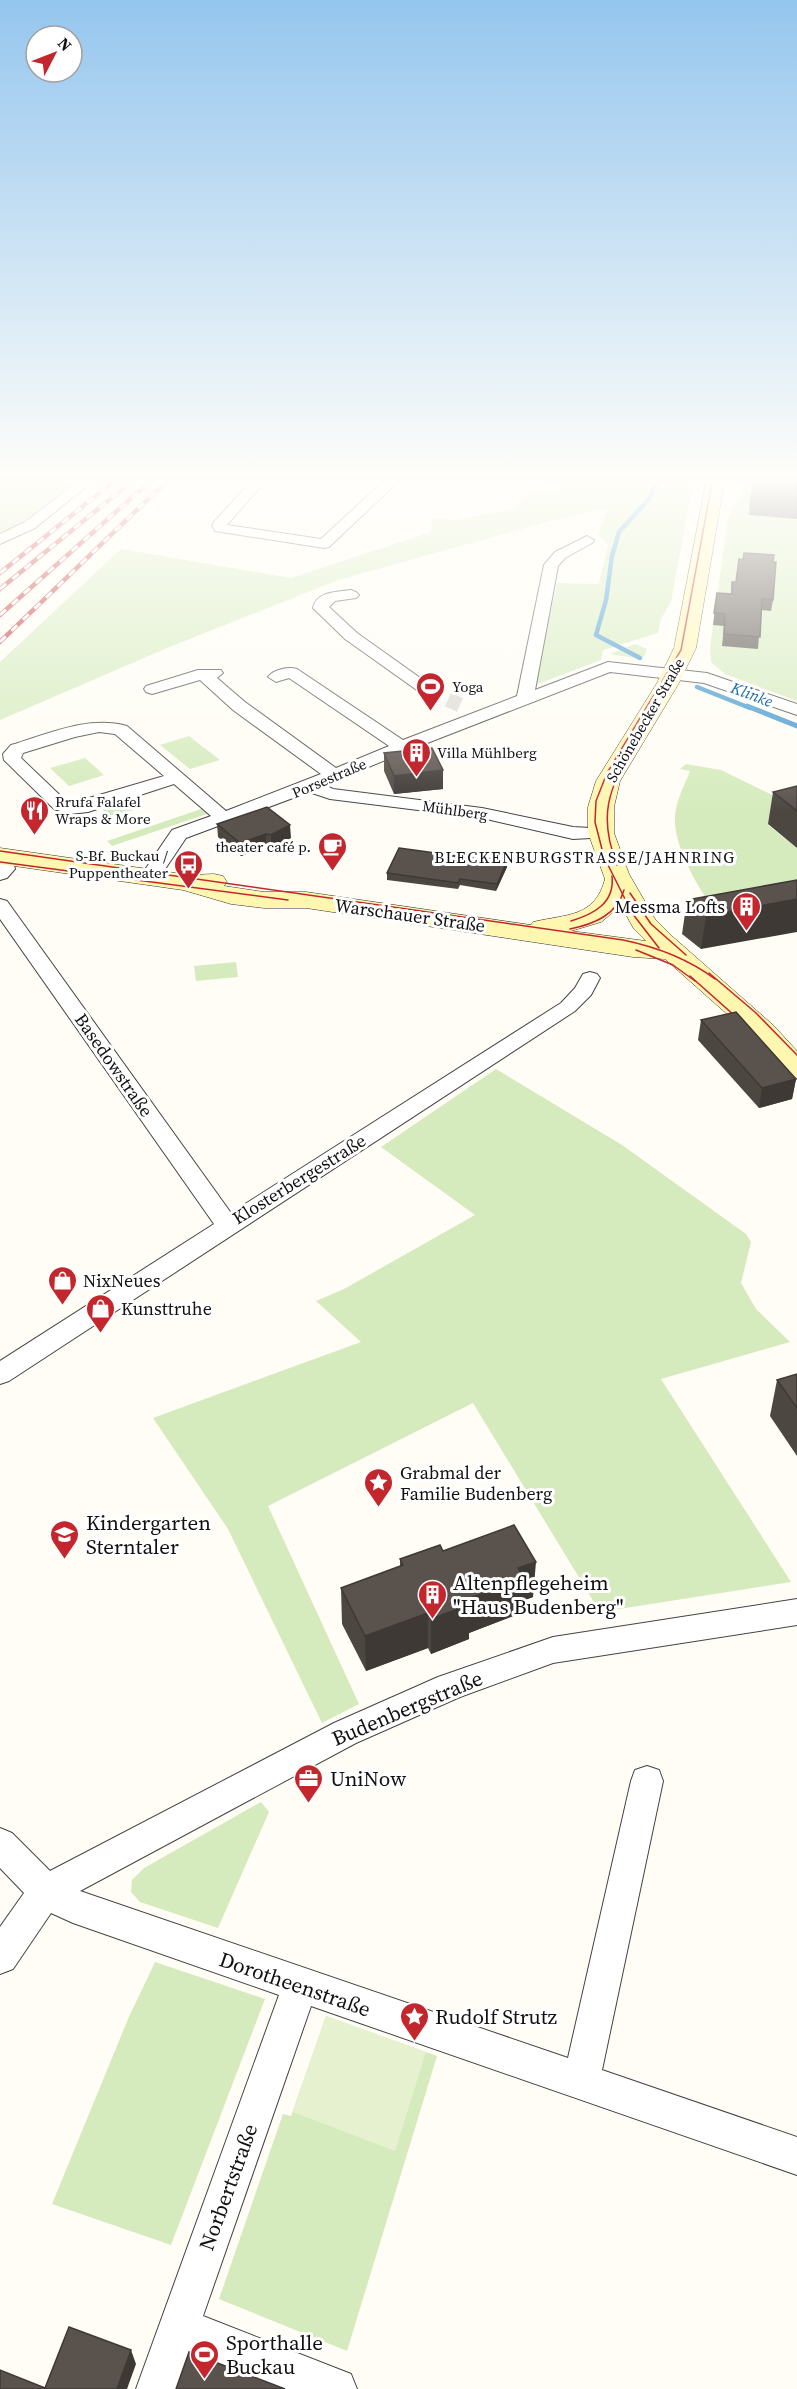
<svg xmlns="http://www.w3.org/2000/svg" width="797" height="2389" viewBox="0 0 797 2389" font-family="'Source Serif 4',serif">
<style>
.green{fill:#d5ebbd}
.pitch{fill:#e6f2cf}
.lines{fill:none;stroke-linecap:round;stroke-linejoin:round}
.stream-far1{stroke:#3f96cf;stroke-width:4.5}
.stream{stroke:#3f96cf;stroke-width:5}
.street-tunnel{stroke:#dbdad3;stroke-width:15;stroke-dasharray:15 8;stroke-linecap:butt}
.street-casing{stroke:#444;stroke-width:2}
.secondary-casing{stroke:#333;stroke-width:1}
.street{fill:#fff;fill-rule:evenodd}
.secondary{fill:#fff6b0;fill-rule:evenodd}
.tram{stroke:#c4262e;stroke-width:1.5}
.rail-casing{stroke:#c4262e;stroke-width:4.5}
.rail{stroke:#fff;stroke-width:3;stroke-dasharray:8;stroke-linecap:butt}
.wall{fill:#4d4742}
.shaded-wall{fill:#3f3936}
.building{fill:#5a524d;stroke:#3f3936;stroke-width:1.5}
.labels{text-anchor:middle;dominant-baseline:central;stroke-width:6;stroke-linejoin:round;paint-order:stroke}
.far-poi-label{font-size:15px;fill:#111;stroke:#fff;text-anchor:start}
.far-street-label{font-size:15px;fill:#111;stroke:#fff}
.far-water-label{font-size:16px;font-style:italic;fill:#1768a6;stroke:#fff}
.far-neighbourhood-label{font-size:16px;letter-spacing:1.5px;fill:#111;stroke:#fff}
.poi-label{font-size:18px;fill:#111;stroke:#fff;text-anchor:start}
.street-label{font-size:18px;fill:#111;stroke:#fff}
.near-poi-label{font-size:21px;fill:#111;stroke:#fff;text-anchor:start}
.near-street-label{font-size:21px;fill:#111;stroke:#fff}
</style>
<rect width="100%" height="100%" fill="#fffdf5"/>
<g class="green">
<path d="M0 478H78L17 526 0 533Z"/>
<path d="M565 478H694L671 602 661 619 658 633 603 650 601 660 535 685 557 583 599 584 608 545 598 534 608 508 550 521 338 580 167 648 0 720V662L121 549 291 578 431 532 432 518 457 520 516 508 530 491 551 494Z"/>
<path d="M746 478H797V701L725 674 711 662 710 647 728 519C734 504 744 493 746 478Z"/>
<path d="M635 644 647 649 645 655 640 659 610 654Z"/>
<path d="M189 736 220 760 190 769 160 745Z"/>
<path d="M85 758 104 775 69 786 50 768Z"/>
<path d="M686 764 721 770 797 807 768 825 797 848V913L715 912C699 888 673 847 675 816 676 801 684 786 690 771L680 769Z"/>
<path d="M134 798 143 807 110 817 101 808Z"/>
<path d="M201 809 207 814 112 846 107 841Z"/>
<path d="M236 962 238 977 196 981 194 966Z"/>
<path d="M496 1069 622 1145 746 1234 751 1242 741 1283 756 1309 790 1342 661 1379 791 1582 600 1612 473 1403 268 1506 359 1704 322 1723 228 1529 153 1418 361 1342 316 1301 344 1289 475 1215 381 1147Z"/>
<path d="M261 1802 269 1812 218 1928 140 1902 131 1892 132 1880 144 1868Z"/>
<path d="M155 1962 265 1999 171 2245 52 2204 128 2019Z"/>
<path d="M326 2016 437 2056 347 2351 219 2299 283 2114 291 2116Z"/>
</g>
<path class="pitch" d="M326 2016 426 2052 395 2151 293 2112Z"/>
<g class="lines">
<g class="stream-far1">
<path d="M640 658 596 635 606 600 612 556 619 532 649 499 659 478"/>
<path d="M697 687 750 708"/>
</g>
<path class="stream" d="M747 706 797 726"/>
<path class="street-tunnel" d="M427 690 460 705"/>
<defs>
<g id="street">
<path d="M82 478H97L35 528 0 544V534L25 522Z"/>
<path d="M254 478H268L227 525 321 539 387 478H402L329 547 324 548 215 531 212 525 214 522Z"/>
<path d="M587 536 594 540 592 543 565 558 558 566 535 690 608 662 707 673 797 704V715L704 683 610 672 417 747 325 785 333 789 482 808 573 827 608 829 610 833 608 837 573 839 482 818 330 799 309 792 186 838 157 881H143L140 877 172 830 211 816 174 784 88 812 70 814 54 809 4 760 3 754 11 745C48 734 88 715 127 726L226 811 321 774 233 710 200 680 152 694 146 692 144 689 146 686 198 670H221L223 673 217 678 245 702 336 768 389 746 289 678 276 682 268 677C273 670 288 666 297 669L403 740 517 696 544 565 555 552ZM99 732 115 734 164 776 72 803 66 801 21 758 23 753 75 737Z"/>
<path d="M351 590 356 592 359 595 356 598 335 601 329 607 357 633 433 687 435 690 433 693H421L345 639 313 608C316 591 338 592 351 590Z"/>
<path d="M4 851 11 853 15 869 7 878 0 880V852Z"/>
<path d="M0 899 7 901 231 1213 561 1003 575 988 583 974 590 972 597 974 600 978 591 995 575 1011 9 1381 0 1384V1361L214 1224 0 919Z"/>
<path d="M797 1599V1625L553 1663 460 1697 356 1743 80 1891 568 2058 631 1781 635 1770 647 1766 659 1770 663 1781 602 2070 797 2137V2175L311 2006 203 2316 351 2374 357 2389H283L191 2352 178 2389H136L279 1995 73 1923 51 1913 13 1969 0 1974V1927L24 1893 0 1868V1828L12 1833 50 1871 334 1723 438 1677 553 1637Z"/>
</g>
<path id="secondary" d="M707 478H725L696 648 679 683 620 781 614 807V833L629 874 655 919 673 937 773 1025 797 1051V1078L786 1076 753 1037 665 959 633 957 306 908H264L231 904 183 890 0 864V848L190 875 214 874 223 876 227 882 224 886 264 892H306L531 925 533 922C566 914 595 918 605 879L588 833V807L596 781 657 683 674 648ZM621 906 634 929 646 941 571 931 601 922Z"/>
</defs>
<use href="#street" class="street-casing"/>
<use href="#secondary" class="secondary-casing"/>
<use href="#street" class="street"/>
<use href="#secondary" class="secondary"/>
<g class="tram">
<path d="M0 851 623 940C657 947 687 958 715 979"/>
<path d="M0 862 288 900"/>
<path d="M617 865C598 816 608 790 634 746"/>
<path d="M630 893 651 924 686 955"/>
<path d="M571 921C594 914 615 903 612 876"/>
<path d="M570 929C594 924 617 915 624 890"/>
<path d="M659 948 632 913 604 857 595 822 596 801 607 773 681 650 713 478"/>
<path d="M636 950 673 965 695 981"/>
<path d="M709 973 756 1013 797 1055"/>
<path d="M690 976 744 1024"/>
</g>
<defs>
<g id="rail">
<path d="M0 573 118 478"/>
<path d="M0 589 136 478"/>
<path d="M0 615 154 478"/>
<path d="M0 642 170 478"/>
</g>
</defs>
<use href="#rail" class="rail-casing"/>
<use href="#rail" class="rail"/>
</g>
<g class="wall">
<path d="M797 480V519L749 515 753 483 768 484Z"/>
<path d="M773 562V600L771 611 761 610 758 649 722 646 724 626 713 625 717 593 731 594 732 582H736Z"/>
<path d="M384 753 443 789 394 794 384 771Z"/>
<path d="M797 786V848L768 824 773 792Z"/>
<path d="M217 824 291 838 271 848 266 847 241 856 218 837Z"/>
<path d="M465 857 507 861V867L496 891 460 885 458 889 387 880V873Z"/>
<path d="M797 880 701 949 682 934 687 900Z"/>
<path d="M701 1020 796 1079 792 1099 759 1108 698 1040Z"/>
<path d="M797 1374V1456L770 1416 777 1380Z"/>
<path d="M443 1551 533 1597 522 1601 521 1613 469 1633V1639L431 1654 428 1648 366 1671 342 1624 341 1588 400 1567V1559Z"/>
</g>
<g class="shaded-wall">
<path d="M443 770V789L394 794V776Z"/>
<path d="M290 825 291 838 271 848V835Z"/>
<path d="M266 834V847L241 856 240 843Z"/>
<path d="M507 861V867L496 891 497 884Z"/>
<path d="M797 899V932L701 949 706 916Z"/>
<path d="M796 1079 792 1099 759 1108 762 1088Z"/>
<path d="M536 1562 533 1597 522 1601 521 1613 469 1633V1639L431 1654V1619L468 1599 518 1568Z"/>
<path d="M428 1613V1648L366 1671 365 1636Z"/>
<path d="M131 2350 136 2364 127 2389H117Z"/>
</g>
<g class="building">
<path d="M777 478 797 480V511L750 507 753 483 768 484 770 480Z"/>
<path d="M744 553 774 555 773 562H776L773 600 762 599 760 637 724 634 725 614 714 613 717 593 732 594V582H736L739 559 743 560Z"/>
<path d="M408 747 417 750 432 748 443 770 394 776 384 753 403 751Z"/>
<path d="M797 786V811L773 792Z"/>
<path d="M267 807 290 825 271 835 266 834 240 843 217 824Z"/>
<path d="M399 848 465 857 466 855 507 861 497 884 460 879 458 883 387 873Z"/>
<path d="M797 880V899L706 916 687 900Z"/>
<path d="M736 1012 796 1079 762 1088 701 1020Z"/>
<path d="M797 1374V1408L777 1380Z"/>
<path d="M514 1525 536 1562 518 1568 524 1578 468 1599 471 1604 431 1619 428 1613 365 1636 341 1588 403 1565 400 1559 440 1545 443 1551Z"/>
<path d="M69 2327 131 2350 117 2389H0V2370L45 2388Z"/>
<path d="M189 2352 285 2389H176Z"/>
</g>
<linearGradient id="sky" x2="0" y2="1"><stop stop-color="#95c6ee"/><stop offset="0.59" stop-color="#fffefa"/><stop offset="1" stop-color="#fffefa" stop-opacity="0"/></linearGradient>
<rect width="797" height="812" fill="url(#sky)"/>
<defs>
<symbol id="stadium-pin" viewBox="-11 -11 22 30"><path d="M0 17L-7.5 6A9.5 9.5 0 1 1 7.5 6Z" fill="#c4262e" stroke="#fff"/><path d="M0-5a6.5 5 0 1 0 0 10a6.5 5 0 1 0 0-10ZM-3.5-1.8h7v3.6h-7Z" fill="#fff"/></symbol>
<symbol id="building-pin" viewBox="-11 -11 22 30"><path d="M0 17L-7.5 6A9.5 9.5 0 1 1 7.5 6Z" fill="#c4262e" stroke="#fff"/><path d="M-4-6H4V6H1V3H-1V6H-4ZM-2.5-4.3h1.7v1.8h-1.7ZM.8-4.3h1.7v1.8H.8ZM-2.5-1h1.7V.8h-1.7ZM.8-1h1.7V.8H.8Z" fill="#fff"/></symbol>
<symbol id="restaurant-pin" viewBox="-11 -11 22 30"><path d="M0 17L-7.5 6A9.5 9.5 0 1 1 7.5 6Z" fill="#c4262e" stroke="#fff"/><path d="M-5-6h1v4h1v-4h1v4h1v-4h1v5L-1.5 .5V6h-2V.5L-5-1ZM5-6V6H3V1.5H1.5Q1.5-4 5-6Z" fill="#fff"/></symbol>
<symbol id="cafe-pin" viewBox="-11 -11 22 30"><path d="M0 17L-7.5 6A9.5 9.5 0 1 1 7.5 6Z" fill="#c4262e" stroke="#fff"/><path d="M-5.5-4.5H6V0H3Q3 3.5 0 3.5H-2.5Q-5.5 3.5-5.5 0ZM3-3.2v2h1.7v-2ZM-6 4.5H4V6H-6Z" fill="#fff"/></symbol>
<symbol id="bus-pin" viewBox="-11 -11 22 30"><path d="M0 17L-7.5 6A9.5 9.5 0 1 1 7.5 6Z" fill="#c4262e" stroke="#fff"/><path d="M-5-6H5V4H4V6H2V4H-2V6H-4V4H-5ZM-3.5-4V0h7V-4ZM-3.5 1.2v1.5H-2V1.2ZM2 1.2v1.5H3.5V1.2Z" fill="#fff"/></symbol>
<symbol id="shop-pin" viewBox="-11 -11 22 30"><path d="M0 17L-7.5 6A9.5 9.5 0 1 1 7.5 6Z" fill="#c4262e" stroke="#fff"/><path d="M-5-2.5h2.3a2.7 3.5 0 0 1 5.4 0H5L5.5 6h-11ZM-1.5-2.5h3a1.5 2.3 0 0 0-3 0Z" fill="#fff"/></symbol>
<symbol id="sight-pin" viewBox="-11 -11 22 30"><path d="M0 17L-7.5 6A9.5 9.5 0 1 1 7.5 6Z" fill="#c4262e" stroke="#fff"/><path d="M0-6L1.8-2.2L6-1.7L2.9 1.2L3.7 5.4L0 3.3L-3.7 5.4L-2.9 1.2L-6-1.7L-1.8-2.2Z" fill="#fff"/></symbol>
<symbol id="school-pin" viewBox="-11 -11 22 30"><path d="M0 17L-7.5 6A9.5 9.5 0 1 1 7.5 6Z" fill="#c4262e" stroke="#fff"/><path d="M0-5L7-2L0 1L-7-2ZM-4 1L0 2.5L4 1V4Q0 6-4 4Z" fill="#fff"/></symbol>
<symbol id="office-pin" viewBox="-11 -11 22 30"><path d="M0 17L-7.5 6A9.5 9.5 0 1 1 7.5 6Z" fill="#c4262e" stroke="#fff"/><path d="M-6-3h4V-5.5h4V-3h4V5H-6ZM-1-4.5V-3h2v-1.5ZM-6 0V1H6V0Z" fill="#fff"/></symbol>
</defs>
<g fill-rule="evenodd">
<use href="#stadium-pin" x="414" y="670" width="33" height="45"/>
<use href="#building-pin" x="400" y="736" width="33" height="45"/>
<use href="#restaurant-pin" x="18" y="794" width="33" height="45"/>
<use href="#cafe-pin" x="316" y="830" width="33" height="45"/>
<use href="#bus-pin" x="172" y="848" width="33" height="45"/>
<use href="#building-pin" x="730" y="890" width="33" height="45"/>
<use href="#shop-pin" x="46" y="1264" width="33" height="45"/>
<use href="#shop-pin" x="84" y="1292" width="33" height="45"/>
<use href="#sight-pin" x="362" y="1466" width="33" height="45"/>
<use href="#school-pin" x="48" y="1518" width="33" height="45"/>
<use href="#building-pin" x="416" y="1578" width="33" height="45"/>
<use href="#office-pin" x="292" y="1762" width="33" height="45"/>
<use href="#sight-pin" x="398" y="2000" width="33" height="45"/>
<use href="#stadium-pin" x="188" y="2338" width="33" height="45"/>
</g>
<g class="labels">
<g class="far-poi-label">
<text x="452" y="686">Yoga</text>
<text x="437" y="752">Villa Mühlberg</text>
<text x="55" y="801">Rrufa Falafel<tspan x="55" dy="17">Wraps &amp; More</tspan></text>
<text x="311" y="846" text-anchor="end">theater café p.</text>
<text x="168" y="855" text-anchor="end">S-Bf. Buckau /<tspan x="168" dy="17">Puppentheater</tspan></text>
</g>
<g class="far-street-label">
<text transform="translate(645 720) rotate(-60)">Schönebecker Straße</text>
<text transform="translate(329 778) rotate(-23)">Porsestraße</text>
<text transform="translate(455 810) rotate(8)">Mühlberg</text>
</g>
<g class="far-water-label">
<text transform="translate(752 694) rotate(21)">Klinke</text>
</g>
<g class="far-neighbourhood-label">
<text x="585" y="857">BLECKENBURGSTRASSE/JAHNRING</text>
</g>
<g class="poi-label">
<text x="725" y="906" text-anchor="end">Messma Lofts</text>
<text x="83" y="1280">NixNeues</text>
<text x="121" y="1308">Kunsttruhe</text>
<text x="400" y="1472">Grabmal der<tspan x="400" dy="21">Familie Budenberg</tspan></text>
</g>
<g class="street-label">
<text transform="translate(410 915) rotate(8)">Warschauer Straße</text>
<text transform="translate(114 1065) rotate(55)">Basedowstraße</text>
<text transform="translate(299 1179) rotate(-32)">Klosterbergestraße</text>
</g>
<g class="near-poi-label">
<text x="86" y="1522">Kindergarten<tspan x="86" dy="24">Sterntaler</tspan></text>
<text x="453" y="1582">Altenpflegeheim<tspan x="453" dy="24">"Haus Budenberg"</tspan></text>
<text x="330" y="1778">UniNow</text>
<text x="435" y="2016">Rudolf Strutz</text>
<text x="226" y="2342">Sporthalle<tspan x="226" dy="24">Buckau</tspan></text>
</g>
<g class="near-street-label">
<text transform="translate(407 1708) rotate(-23)">Budenbergstraße</text>
<text transform="translate(295 1984) rotate(19)">Dorotheenstraße</text>
<text transform="translate(228 2187) rotate(-70)">Norbertstraße</text>
</g>
</g>
<g transform="translate(54 54) rotate(48)"><circle r="28" fill="#ffffff" stroke="#a0a0a0" stroke-width="1.5"/>
<path d="M0-4.5L10 22L0 15L-10 22Z" fill="#c4262e"/>
<text y="-9" font-size="16" font-weight="bold" text-anchor="middle" fill="#111111">N</text>
</g>
</svg>
